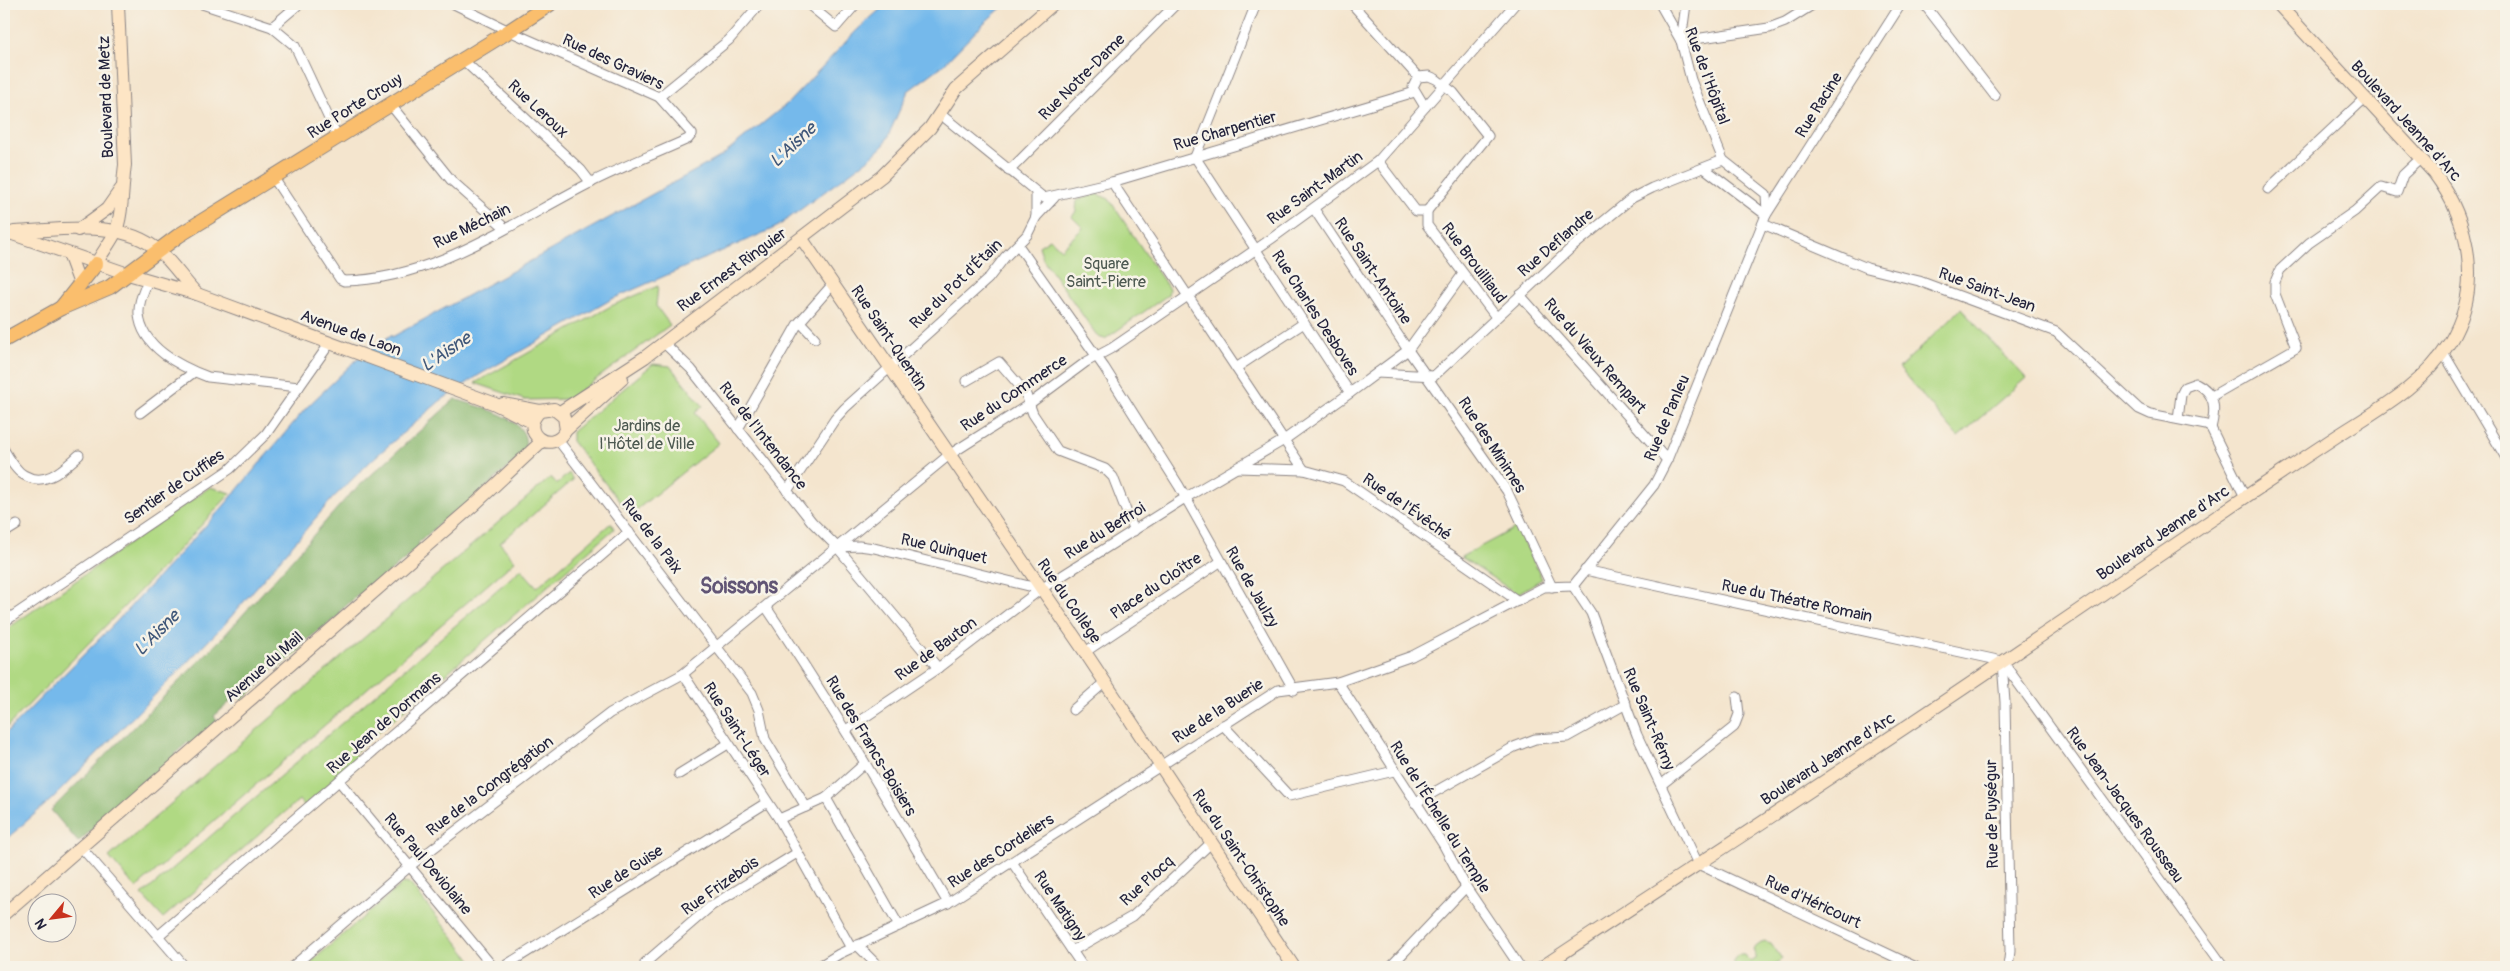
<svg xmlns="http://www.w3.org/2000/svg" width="2510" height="971" viewBox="0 0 2510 971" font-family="Pangolin,sans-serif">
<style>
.green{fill:#b0d983;stroke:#697e5f}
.forest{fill:#8cb971;stroke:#576e56}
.water{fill:#75b9eb;stroke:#4c6e93}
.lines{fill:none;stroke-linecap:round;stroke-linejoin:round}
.street-casing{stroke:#8b8484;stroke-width:11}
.secondary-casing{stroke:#8b8484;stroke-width:14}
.primary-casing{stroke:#8b8484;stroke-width:16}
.street{stroke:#fff;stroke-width:9}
.secondary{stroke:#fde5c5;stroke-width:12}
.primary{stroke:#fabe6d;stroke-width:14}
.labels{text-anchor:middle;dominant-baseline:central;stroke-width:5;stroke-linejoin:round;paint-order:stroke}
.street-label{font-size:16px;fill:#22223b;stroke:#f7f3e8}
.park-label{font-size:16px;fill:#4d5951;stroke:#f7f3e8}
.water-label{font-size:18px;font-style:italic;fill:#3f5779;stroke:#f7f3e8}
.district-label{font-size:21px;font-weight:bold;fill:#615575;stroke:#f7f3e8}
</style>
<rect width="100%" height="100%" fill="#f7f3e8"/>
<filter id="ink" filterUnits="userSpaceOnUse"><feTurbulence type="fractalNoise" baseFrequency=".02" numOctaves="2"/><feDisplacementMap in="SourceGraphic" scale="10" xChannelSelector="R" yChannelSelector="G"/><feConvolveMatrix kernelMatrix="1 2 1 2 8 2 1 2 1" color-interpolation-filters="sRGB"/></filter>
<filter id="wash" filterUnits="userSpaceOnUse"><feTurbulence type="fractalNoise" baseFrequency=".0096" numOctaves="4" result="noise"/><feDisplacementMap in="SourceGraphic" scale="20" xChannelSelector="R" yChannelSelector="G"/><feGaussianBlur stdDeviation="1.12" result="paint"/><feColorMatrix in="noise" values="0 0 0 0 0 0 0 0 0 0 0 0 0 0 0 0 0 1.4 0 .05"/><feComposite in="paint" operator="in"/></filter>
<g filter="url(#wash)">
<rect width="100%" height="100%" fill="#f4e5ce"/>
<g class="green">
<path d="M1097 194 1109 199 1169 289 1168 295 1105 339 1098 337 1043 259 1039 246 1050 239 1061 249 1083 228 1072 217 1076 211 1077 200Z"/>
<path d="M658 286 656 306 670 325 569 399 525 400 475 383 611 306Z"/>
<path d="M1961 309 2026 378 1958 437 1899 368Z"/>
<path d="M653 364 670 366 703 406 695 413 719 443 630 515 572 441V432Z"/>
<path d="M569 473 573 480 500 543 515 561 136 888 109 857 551 477 557 484Z"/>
<path d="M210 487 231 493 159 571 4 730V631Z"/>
<path d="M611 523 614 529 354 753 358 759 304 806 299 800 163 918 142 895 521 569 537 587Z"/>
<path d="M1517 527 1542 579 1517 594 1461 557Z"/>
<path d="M403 883 410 884 477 967H305Z"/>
<path d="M1764 941 1771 943 1782 959 1771 967H1734V959L1738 955H1744L1751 962 1757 958 1753 949Z"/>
</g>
<path class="forest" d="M455 399C478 407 541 419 522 455L455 515 452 513 418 543 420 546 362 596 359 594 339 612 341 614 300 645 302 648 277 669 275 667 262 679 263 681 242 700 238 695 214 716 217 721 191 744 188 742 175 754 177 756 129 793 131 796 78 842 51 810 224 636 349 495Z"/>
<path class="water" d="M886 4H1006L985 22 942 66 908 91 884 145 870 158 777 227 612 299 479 375 440 401 373 459 332 499 223 626 54 797 4 841V735L117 621 222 508 306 408 354 362 391 335 392 337 722 156 788 103 856 31Z"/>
</g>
<g filter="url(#ink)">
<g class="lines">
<defs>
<g id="street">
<path d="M202 4 272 27 295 46 338 138"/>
<path d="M808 4 836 27 856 4"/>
<path d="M1352 4 1418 77"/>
<path d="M1660 4 1681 41 1691 80 1723 160 1766 194 1767 212"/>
<path d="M1924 4 1995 96"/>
<path d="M272 27 299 4"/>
<path d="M1681 41 1769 28 1785 22 1814 4"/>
<path d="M1681 41 1686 4"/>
<path d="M462 59 581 170 591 183"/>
<path d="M659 97 729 40 760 4"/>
<path d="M390 104 451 180 505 228"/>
<path d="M1425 107 1413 87 1418 77 1429 76 1436 79 1453 92 1488 136 1427 211"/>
<path d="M939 113 1044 198 1112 182 1415 92"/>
<path d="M1195 157 1350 393"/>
<path d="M1195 157 1256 4"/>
<path d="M1378 161 1416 211H1427"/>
<path d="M1704 168 1766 215"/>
<path d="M1009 171 1176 4"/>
<path d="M273 177 340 279 344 281C433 280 512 223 588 184 621 167 655 154 688 139L692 134 659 97 509 31 454 4"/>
<path d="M1112 182 1304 470"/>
<path d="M2268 189 2365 98"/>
<path d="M1314 209 1408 350 1507 491 1552 587"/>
<path d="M1427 211V225L1496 317"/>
<path d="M1036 217V194"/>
<path d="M1763 224 1867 268 1919 281 2056 332 2139 409 2150 414 2206 425 2211 428 2245 497"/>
<path d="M1018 245 1104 367 1179 486 1294 690"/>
<path d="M148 280C144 291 138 302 139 314 141 347 181 367 208 377L299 387"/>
<path d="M1520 295 1667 460"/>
<path d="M800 322 815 338"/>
<path d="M664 343 691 369 812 522 837 547 938 668"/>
<path d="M2443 352 2506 458"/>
<path d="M1236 368 1304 323"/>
<path d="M1377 373 1434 376 1570 249 1632 198 1652 188 1723 160"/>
<path d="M966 381 999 362 1025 392 1033 414 1058 451 1105 469 1113 477 1134 531"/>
<path d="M2212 396 2296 348 2275 294V282L2280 270 2309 243 2355 211 2381 187 2397 192 2403 175 2421 158"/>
<path d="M140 413 194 372"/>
<path d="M2178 419 2181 395 2185 387 2196 383C2216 393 2216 409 2211 428"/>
<path d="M738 429 797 325 833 284"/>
<path d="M558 440 752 693 759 710 765 739 806 807"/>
<path d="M4 450C9 458 16 471 24 475 46 488 64 468 79 455"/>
<path d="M1237 468 1304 470 1344 481 1518 601"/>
<path d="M787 491 835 419 845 408 988 279 1005 257 1027 235 1036 217 1054 198"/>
<path d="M4 533 17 525"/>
<path d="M838 547 859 546 874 548 1041 589"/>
<path d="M1585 570 2002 661"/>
<path d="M1573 586 1591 613 1637 735 1698 864 1916 967"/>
<path d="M766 607C831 703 889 803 948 903"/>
<path d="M4 622 230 469 266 434 330 343"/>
<path d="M1085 652 1220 562"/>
<path d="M2002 661 2224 967"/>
<path d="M2002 663 2005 702 2010 951 2008 967"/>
<path d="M683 674 779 819 851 948"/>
<path d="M1338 682 1443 844 1466 887 1520 967"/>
<path d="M1073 710 1105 682"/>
<path d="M1223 725 1289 796 1394 771"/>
<path d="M846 730 938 668 1041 589 1185 498 1284 440 1350 393 1408 350 1463 274"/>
<path d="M679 774 728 744"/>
<path d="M339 781 493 967"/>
<path d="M1661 785 1734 727 1739 714 1737 697"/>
<path d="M826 798 899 926"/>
<path d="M1415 803 1514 747 1535 739 1567 737 1626 704"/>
<path d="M779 819 826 798 864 764"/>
<path d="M81 847 185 967"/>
<path d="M1012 862 1083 967"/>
<path d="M158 936 629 532"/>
<path d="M857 945 879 967"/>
<path d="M1072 951 1133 916 1211 843"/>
<path d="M292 967 410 866 610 713 683 674 949 455 1028 405 1086 362 1112 348 1271 239 1378 161 1515 4"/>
<path d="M503 967 766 803"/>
<path d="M649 967 645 963 711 906 797 853"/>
<path d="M818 967 839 954 948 903 1278 690 1338 682 1412 656 1544 587 1573 586 1654 485 1667 460 1766 215 1901 4"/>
<path d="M1390 967 1466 887"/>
</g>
<g id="secondary">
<path d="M78 230 107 209 121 189"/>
<path d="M4 231 128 274 197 294 493 403 532 422"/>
<path d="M14 232C59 230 122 218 159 251 173 263 184 281 197 294"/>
<path d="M802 239 1085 652 1294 967"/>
<path d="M69 254 80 284"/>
<path d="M96 264C102 253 110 243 115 233 123 216 122 185 125 165L118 4"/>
<path d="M503 404 540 411"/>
<path d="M560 412 645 357 882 176 930 128 956 89 1053 4"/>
<path d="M566 430 564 417 554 409 540 411C517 432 552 457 566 430L622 379"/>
<path d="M4 914 475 504 542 441"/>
<path d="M1542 967C1651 894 1762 824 1871 750 1988 673 2103 593 2219 515 2258 488 2298 462 2337 436 2379 409 2424 385 2450 342 2483 287 2470 221 2434 173L2278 4"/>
</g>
<g id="primary">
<path d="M61 308 96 264"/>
<path d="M4 340 61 308 110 287 178 236 509 31 550 4"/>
</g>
</defs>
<use href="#street" class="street-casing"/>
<use href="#secondary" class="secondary-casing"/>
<use href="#primary" class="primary-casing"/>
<use href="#street" class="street"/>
<use href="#secondary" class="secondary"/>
<use href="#primary" class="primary"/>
</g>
</g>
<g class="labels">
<g class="street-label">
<text transform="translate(613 62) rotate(25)">Rue des Graviers</text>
<text transform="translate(1707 76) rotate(70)">Rue de l'Hôpital</text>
<text transform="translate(1082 77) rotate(-45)">Rue Notre-Dame</text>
<text transform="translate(106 97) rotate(-92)">Boulevard de Metz</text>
<text transform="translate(1819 105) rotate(-58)">Rue Racine</text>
<text transform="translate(355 106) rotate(-32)">Rue Porte Crouy</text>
<text transform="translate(538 109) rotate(43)">Rue Leroux</text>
<text transform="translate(2406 121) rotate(48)">Boulevard Jeanne d'Arc</text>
<text transform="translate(1225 131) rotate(-16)">Rue Charpentier</text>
<text transform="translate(1315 188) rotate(-36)">Rue Saint-Martin</text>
<text transform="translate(472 226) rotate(-26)">Rue Méchain</text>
<text transform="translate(1556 243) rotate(-41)">Rue Deflandre</text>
<text transform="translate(1474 263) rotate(53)">Rue Brouilliaud</text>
<text transform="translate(732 270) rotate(-36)">Rue Ernest Ringuier</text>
<text transform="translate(1373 271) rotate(56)">Rue Saint-Antoine</text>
<text transform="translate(956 284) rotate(-44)">Rue du Pot d'Étain</text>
<text transform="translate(1987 290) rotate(20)">Rue Saint-Jean</text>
<text transform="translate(1315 313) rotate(57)">Rue Charles Desboves</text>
<text transform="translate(351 333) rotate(20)">Avenue de Laon</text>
<text transform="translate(889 338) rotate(56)">Rue Saint-Quentin</text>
<text transform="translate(1595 356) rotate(49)">Rue du Vieux Rempart</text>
<text transform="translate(1014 393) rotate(-34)">Rue du Commerce</text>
<text transform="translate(1667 418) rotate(-67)">Rue de Panleu</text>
<text transform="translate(763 436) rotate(52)">Rue de l'Intendance</text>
<text transform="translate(1492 445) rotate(57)">Rue des Minimes</text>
<text transform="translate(174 487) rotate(-35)">Sentier de Cuffies</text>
<text transform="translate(1407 507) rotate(35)">Rue de l'Évêché</text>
<text transform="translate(1105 531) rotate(-32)">Rue du Beffroi</text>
<text transform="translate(2163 533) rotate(-34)">Boulevard Jeanne d'Arc</text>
<text transform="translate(652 536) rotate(53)">Rue de la Paix</text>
<text transform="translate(944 549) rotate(13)">Rue Quinquet</text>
<text transform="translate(1156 586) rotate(-34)">Place du Cloître</text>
<text transform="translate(1252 587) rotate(60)">Rue de Jaulzy</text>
<text transform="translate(1069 601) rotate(55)">Rue du Collège</text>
<text transform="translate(1797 601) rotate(12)">Rue du Théatre Romain</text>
<text transform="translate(936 649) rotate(-36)">Rue de Bauton</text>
<text transform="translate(264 667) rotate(-41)">Avenue du Mail</text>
<text transform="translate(1218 711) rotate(-33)">Rue de la Buerie</text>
<text transform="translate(1649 719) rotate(67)">Rue Saint-Rémy</text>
<text transform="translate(384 723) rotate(-41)">Rue Jean de Dormans</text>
<text transform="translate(737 730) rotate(57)">Rue Saint-Léger</text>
<text transform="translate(871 746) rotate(59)">Rue des Francs-Boisiers</text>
<text transform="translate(1828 759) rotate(-33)">Boulevard Jeanne d'Arc</text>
<text transform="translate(490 786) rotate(-37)">Rue de la Congrégation</text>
<text transform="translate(2125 805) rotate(54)">Rue Jean-Jacques Rousseau</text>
<text transform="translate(1992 814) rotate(-91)">Rue de Puységur</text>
<text transform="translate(1440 817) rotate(58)">Rue de l'Échelle du Temple</text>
<text transform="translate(1001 851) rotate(-33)">Rue des Cordeliers</text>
<text transform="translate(1241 858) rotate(56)">Rue du Saint-Christophe</text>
<text transform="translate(428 864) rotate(50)">Rue Paul Deviolaine</text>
<text transform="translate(626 872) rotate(-33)">Rue de Guise</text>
<text transform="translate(1147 881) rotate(-42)">Rue Plocq</text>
<text transform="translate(720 886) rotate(-35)">Rue Frizebois</text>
<text transform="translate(1813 902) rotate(25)">Rue d'Héricourt</text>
<text transform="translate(1060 906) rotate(56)">Rue Matigny</text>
</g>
<g class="park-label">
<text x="1106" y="264">Square<tspan x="1106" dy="18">Saint-Pierre</tspan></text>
<text x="647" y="426">Jardins de<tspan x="647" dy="18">l'Hôtel de Ville</tspan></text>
</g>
<g class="water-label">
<text transform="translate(793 145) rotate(-43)">L'Aisne</text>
<text transform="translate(446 352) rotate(-34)">L'Aisne</text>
<text transform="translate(157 633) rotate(-45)">L'Aisne</text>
</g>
<g class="district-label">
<text x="739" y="586">Soissons</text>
</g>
</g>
<rect width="2510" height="971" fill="none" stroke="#f7f3e8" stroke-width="20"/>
<g transform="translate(52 918) rotate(241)"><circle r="24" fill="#f7f3e8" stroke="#a29fa3"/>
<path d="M0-4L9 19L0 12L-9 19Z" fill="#c8321e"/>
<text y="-8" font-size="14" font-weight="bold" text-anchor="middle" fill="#22223b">N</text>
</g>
</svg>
